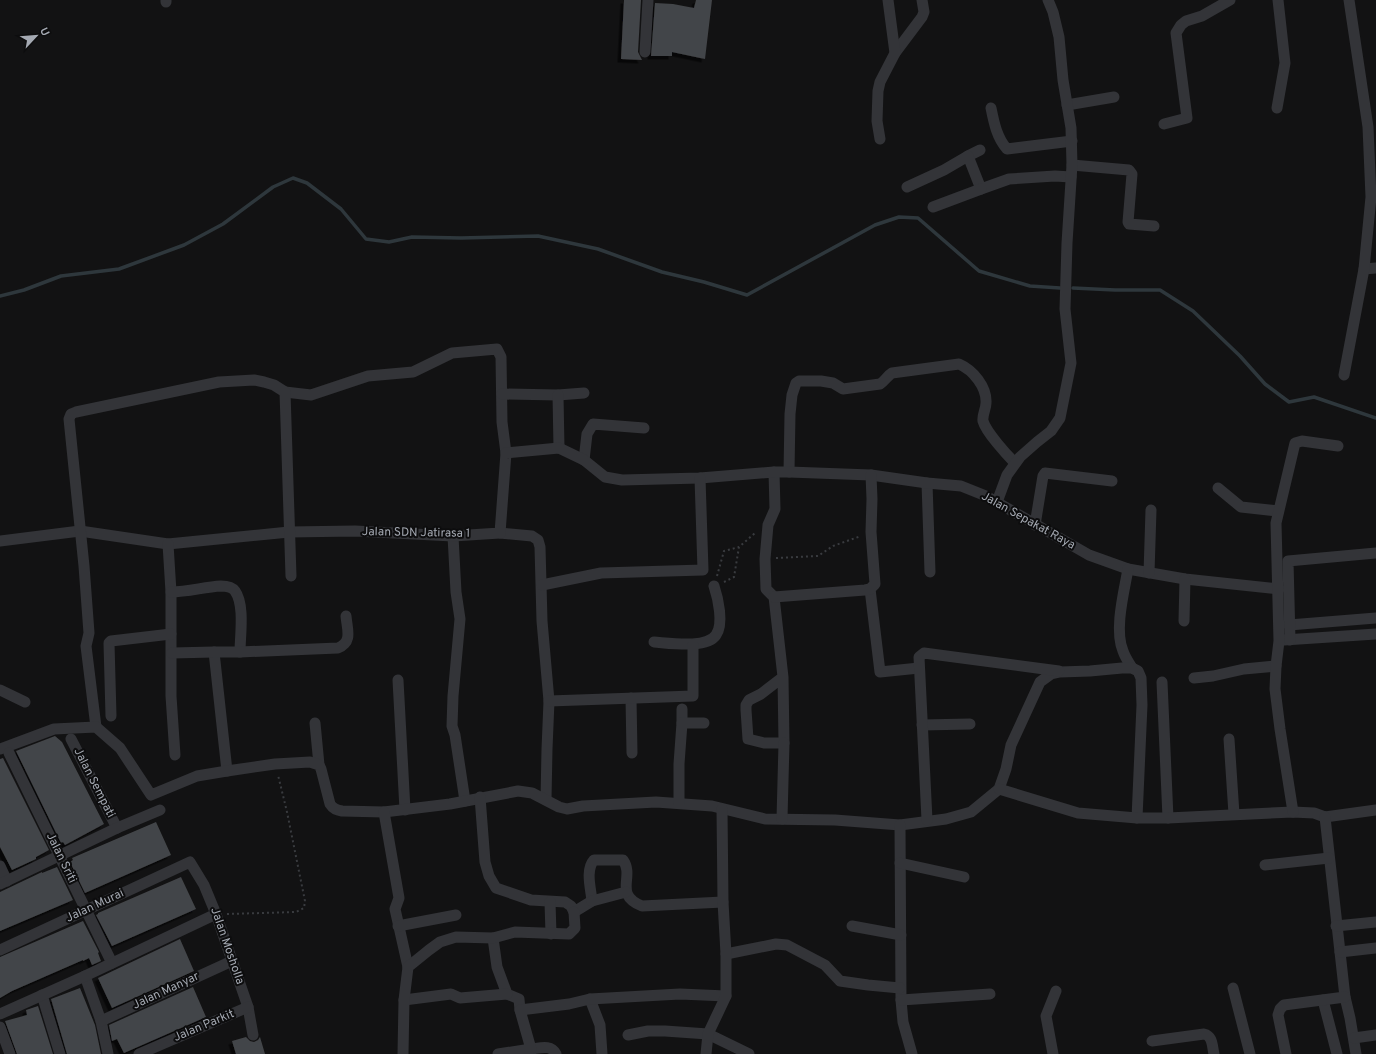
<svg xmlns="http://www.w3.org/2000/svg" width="1376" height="1054" viewBox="0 0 1376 1054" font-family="Overpass,sans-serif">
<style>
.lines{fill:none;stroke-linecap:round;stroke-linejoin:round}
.stream{stroke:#2e373c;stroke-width:3.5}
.building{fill:#434548;filter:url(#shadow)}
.path{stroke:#393b3f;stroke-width:2;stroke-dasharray:2 3;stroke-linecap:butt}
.street{stroke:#333438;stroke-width:11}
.labels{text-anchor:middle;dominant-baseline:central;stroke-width:4;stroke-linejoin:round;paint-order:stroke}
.street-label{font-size:12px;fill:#a4a9b2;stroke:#0d0d0e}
</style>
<defs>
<filter id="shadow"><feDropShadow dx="-3.5" dy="3.5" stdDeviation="0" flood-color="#0009"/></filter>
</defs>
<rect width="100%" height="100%" fill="#121213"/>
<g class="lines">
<g class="stream">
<path d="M1073 288 1115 290H1160L1193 311 1240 356 1265 384 1289 402 1314 397 1376 418"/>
<path d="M0 296 24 290 61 276 119 269 184 245 223 224 273 187 293 178 307 183 341 209 366 239 389 242 412 237 461 238 538 236 598 249 662 272 704 282 747 295 875 225 899 217 918 218 979 271 1030 286 1060 288"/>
</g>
</g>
<g class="building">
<path d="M624 0H641L638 52 642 60 621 59Z"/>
<path d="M696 0H712L705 59 672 52V56H651L655 3 673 4 694 8Z"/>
<path d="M55 736 62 742 104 824 65 845 63 842 61 843 16 751Z"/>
<path d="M3 758 49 850 36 857V859L12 870 0 847V759Z"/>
<path d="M156 822 171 855 85 893 70 862 73 860 72 858Z"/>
<path d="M57 867 73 900 0 931V892L42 872V873Z"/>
<path d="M181 877 196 909 112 946 96 915 98 914V913Z"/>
<path d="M83 921 99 952 98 953 101 961 92 965 89 958 83 961V960L12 991 0 998V957Z"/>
<path d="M180 939 194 971 112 1008 98 978Z"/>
<path d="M193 987 206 1017 124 1053 117 1039 112 1041 109 1025Z"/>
<path d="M80 988 95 1025 101 1054H67L51 999Z"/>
<path d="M38 1006 53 1054H17L5 1021 27 1015 26 1010Z"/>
<path d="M246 1037 250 1041 254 1042 258 1040 260 1037 265 1054H236L232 1041Z"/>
</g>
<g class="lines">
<g class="path">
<path d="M776 558 818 556 833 546 861 536"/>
<path d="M717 576 724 551 739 547"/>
<path d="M724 582 734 577 739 547 755 533"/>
<path d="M227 914 296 912 304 908 305 901 287 812 278 775"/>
</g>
<g class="street">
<path d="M166 0V2"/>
<path d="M645 52 648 0"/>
<path d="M895 53 922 17 924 12 922 0"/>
<path d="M1067 105 1114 97"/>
<path d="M991 108C994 123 997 138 1007 149L1072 141"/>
<path d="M1277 108 1285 63 1278 0"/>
<path d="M1164 124 1187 118 1176 33 1181 25 1186 21 1202 16 1230 0"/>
<path d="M880 139 877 121 878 91 880 82 895 53 888 0"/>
<path d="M968 156 980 150"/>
<path d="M1072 165 1129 170 1132 174 1128 222 1129 224 1154 226"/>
<path d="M907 187 944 170 968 156 981 189 1009 179 1055 176 1071 177"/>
<path d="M933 207 981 189"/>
<path d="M1364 269 1376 268"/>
<path d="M1344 375 1364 269 1371 197 1368 127 1349 0"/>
<path d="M285 392 311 395 368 376 413 372 452 353 497 349 501 357 502 422 506 453"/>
<path d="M502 394 558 395 584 393"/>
<path d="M558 395 559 448"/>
<path d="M584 460 587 434 593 424 644 428"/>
<path d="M774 472 775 509 768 525 765 559 766 589 774 597 783 677 784 743H764L748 739 746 710V705L749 700 761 694 783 677"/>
<path d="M789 472 790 414 792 395 796 383 799 381H821L833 383 843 389 880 384C885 381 887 376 892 373L959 364C973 370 987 387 986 403 986 409 982 415 983 421 986 432 1007 455 1015 463"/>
<path d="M927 483 930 572"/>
<path d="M1218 488 1241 507 1278 511"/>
<path d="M997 502 1007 475 1020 457 1037 442 1051 431 1060 418 1071 363 1065 309 1067 243 1072 165 1071 128 1063 80 1059 37 1053 12 1048 0"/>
<path d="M1035 525 1043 476 1045 473 1112 481"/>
<path d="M500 533 532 536 538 540 540 547 542 621 549 701 547 749 546 800"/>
<path d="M453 536 456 592 460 619 453 696 452 726 455 735 465 801"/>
<path d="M0 541 80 531 168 544 289 532 355 531 453 536 500 533 506 453 559 448 584 460 605 477 622 480 700 478 774 472H789L871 475 927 483 961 486 986 496 1089 555 1128 569 1185 579 1279 589"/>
<path d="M168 544 171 592V696L175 755"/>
<path d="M1128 569C1124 592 1114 630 1123 651 1125 657 1129 663 1132 668"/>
<path d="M1149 573 1151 510"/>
<path d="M542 585 601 573 703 570 700 478"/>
<path d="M870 589 880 672 919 668"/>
<path d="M171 592C188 592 204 587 221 586 226 586 232 587 235 591 245 605 240 636 240 652"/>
<path d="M774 597 865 590 870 589 875 584 871 532 872 499 871 475"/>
<path d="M1184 621 1185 579"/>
<path d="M1289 625 1376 618"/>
<path d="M1284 640 1376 634"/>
<path d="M1290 640 1288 561 1376 553"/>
<path d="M654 642C669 643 707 649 716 635 724 624 718 598 714 586"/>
<path d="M214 652 227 771"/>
<path d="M172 653 214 652H240L338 648C353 642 347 629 346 616"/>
<path d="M1194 678 1213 676 1244 669 1276 666"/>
<path d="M398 680 405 810"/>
<path d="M1162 682 1168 818"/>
<path d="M0 690 25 702"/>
<path d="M631 698 632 753"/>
<path d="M549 701 693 696V645"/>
<path d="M111 716 109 643 111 641 171 634"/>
<path d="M315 723 319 765"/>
<path d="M682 723V709"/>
<path d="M922 725 970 724"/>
<path d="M96 727 86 646 89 633 84 566 69 419 71 414 76 412 219 382 254 380 264 382 274 385 285 392 291 576"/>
<path d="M71 739 117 828"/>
<path d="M1229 739 1234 814"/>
<path d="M0 749 54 729 96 727 120 748 151 795 197 776 227 771 275 764 310 762 319 765 321 769 330 804C333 809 337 810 342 811L384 812 450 804 518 791 532 793 559 807 567 809 583 806 656 802 712 806 765 819 835 820 900 825 946 819 971 812 999 789 1006 769 1011 745 1040 682 1051 674 1060 672 1090 671 1122 668H1132L1138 671 1141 678 1142 705 1137 818"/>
<path d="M9 753 112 963"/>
<path d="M999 789 1078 813 1137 818H1168L1293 812 1314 813 1325 817 1376 810"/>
<path d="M480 797 485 862 489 876 496 888 531 900 565 902 571 906 574 912 592 901C591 889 585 870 594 860H623C635 877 613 894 642 906L723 902"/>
<path d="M679 803V764L682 723H704"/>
<path d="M384 812 399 898 395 909 408 967"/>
<path d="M1293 812 1280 729 1275 689 1276 666 1279 641 1276 523 1295 443 1302 441 1338 446"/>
<path d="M1325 817 1345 997 1350 1018 1356 1054"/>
<path d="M782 819 784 743"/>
<path d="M927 820 919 657 924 653 1059 671"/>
<path d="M900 825 901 1000 903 1022 912 1054"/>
<path d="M900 863 964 877"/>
<path d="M1265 865 1329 858"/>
<path d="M0 866 7 881"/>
<path d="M0 884 117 828 160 810"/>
<path d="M592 901 626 892"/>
<path d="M550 902 551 934"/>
<path d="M398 926 456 915"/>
<path d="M852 926 901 935"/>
<path d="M1336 926 1376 922"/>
<path d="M493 938 497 967 507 994 519 999 520 1010"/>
<path d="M0 950 190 862 204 885 216 914 248 1007 253 1035"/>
<path d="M1340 952 1376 948"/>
<path d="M726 954 776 944 787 945 825 965 840 981 868 985 900 988"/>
<path d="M85 976 101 1021 108 1054"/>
<path d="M1233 988 1250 1054"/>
<path d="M42 995 60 1054"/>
<path d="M590 999 600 1025 602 1054"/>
<path d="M404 1000 451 994 460 998 507 994"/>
<path d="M901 1000 990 994"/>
<path d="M1323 1000 1337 1054"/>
<path d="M0 1014 85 976 216 914"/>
<path d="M101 1021 232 961"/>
<path d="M0 1027 10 1054"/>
<path d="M628 1035 648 1031H665L708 1034 749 1054"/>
<path d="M1354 1038 1376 1035"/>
<path d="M1152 1041 1204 1034C1213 1036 1212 1046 1214 1054"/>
<path d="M531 1049C540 1048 551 1044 556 1054"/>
<path d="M139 1054 248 1007"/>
<path d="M403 1054 404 1000 408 967 429 950 440 942 456 937 493 938 515 932 569 934 575 928 574 912"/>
<path d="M498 1054 531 1049 520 1010 569 1004 590 999 680 994 726 996"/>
<path d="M706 1054 708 1034 726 996V954L723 902 722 809"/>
<path d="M1053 1054 1046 1016 1056 991"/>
<path d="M1286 1054 1278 1015 1280 1009 1284 1005 1345 997"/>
</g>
</g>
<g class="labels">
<g class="street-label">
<text transform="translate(1028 521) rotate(29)">Jalan Sepakat Raya</text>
<text transform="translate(416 533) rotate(1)">Jalan SDN Jatirasa 1</text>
<text transform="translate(94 783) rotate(63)">Jalan Sempati</text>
<text transform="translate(61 858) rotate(64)">Jalan Sriti</text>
<text transform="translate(95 906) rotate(-25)">Jalan Murai</text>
<text transform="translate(227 946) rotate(71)">Jalan Mosholla</text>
<text transform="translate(166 991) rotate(-25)">Jalan Manyar</text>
<text transform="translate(204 1026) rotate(-23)">Jalan Parkit</text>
</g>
</g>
<g transform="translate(36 36) rotate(64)" stroke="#0d0d0e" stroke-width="3" paint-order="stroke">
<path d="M0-3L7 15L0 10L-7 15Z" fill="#a4a9b2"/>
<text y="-6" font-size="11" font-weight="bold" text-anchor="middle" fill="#a4a9b2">U</text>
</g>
</svg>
